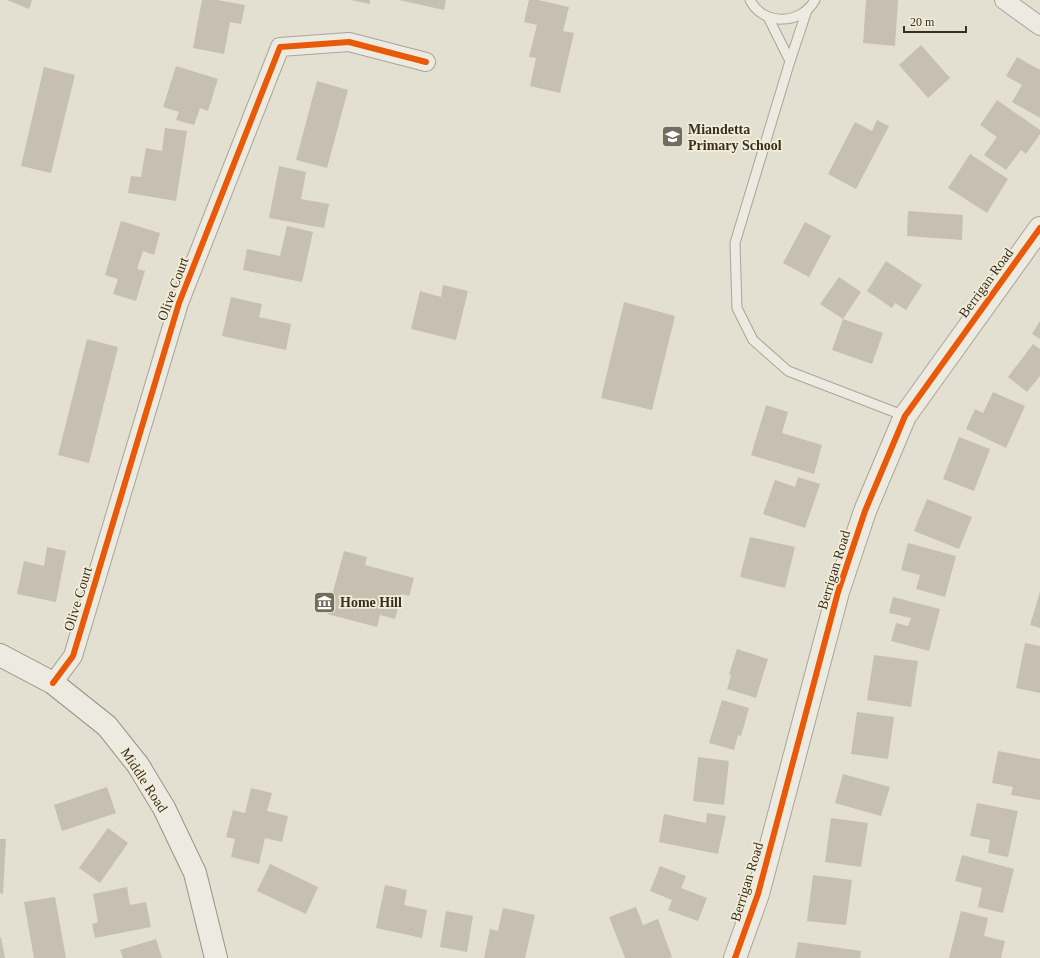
<svg xmlns="http://www.w3.org/2000/svg" width="1040" height="958" viewBox="0 0 1040 958" font-family="Georgia,serif">
<style>
.building{fill:#c7bfb2}
.lines{fill:none;stroke-linecap:round;stroke-linejoin:round}
.service-casing{stroke:#a9a599;stroke-width:11}
.minor-casing{stroke:#a9a599;stroke-width:20}
.tertiary-casing{stroke:#a9a599;stroke-width:24}
.secondary-casing{stroke:#999489;stroke-width:24}
.service{stroke:#eceae1;stroke-width:9}
.minor{stroke:#eceae1;stroke-width:18}
.tertiary{stroke:#eceae1;stroke-width:22}
.secondary{stroke:#eceae1;stroke-width:22}
.cycleway-casing{stroke:#f3edd8;stroke-width:8}
.cycleway{stroke:#e8590c;stroke-width:6}
.labels{text-anchor:middle;dominant-baseline:central;stroke-width:3.5;stroke-linejoin:round;paint-order:stroke}
.poi-label{font-size:14px;font-weight:bold;fill:#382e22;stroke:#f3edd8;text-anchor:start}
.street-label{font-size:14px;fill:#382e22;stroke:#f3edd8}
</style>
<rect width="100%" height="100%" fill="#e3e0d1"/>
<g class="building">
<path d="M7 0H32L29 9Z"/>
<path d="M202 0H217L245 5 241 24 230 22 224 54 193 48Z"/>
<path d="M351 0H370V4Z"/>
<path d="M399 0H446L444 10Z"/>
<path d="M529 0H538L569 7 563 31 574 33 560 93 530 86 536 58 529 57 537 25 524 22Z"/>
<path d="M866 0H898L895 46 863 43Z"/>
<path d="M921 45 950 78 928 98 899 65Z"/>
<path d="M1017 57 1040 70V118L1012 102 1022 85 1006 76Z"/>
<path d="M176 66 218 79 208 111 200 108 194 125 176 120 179 112 163 107Z"/>
<path d="M44 67 75 75 51 173 21 166Z"/>
<path d="M317 81 348 90 327 168 296 160Z"/>
<path d="M997 100 1040 130V134L1026 154 1021 150 1006 170 984 155 997 137 980 125Z"/>
<path d="M877 120 889 126 856 189 828 174 855 122 872 131Z"/>
<path d="M165 128 187 131 176 201 128 193 131 176 141 177 146 148 162 151Z"/>
<path d="M970 154 1008 179 987 213 948 188Z"/>
<path d="M279 166 306 172 301 199 329 204 324 228 269 218Z"/>
<path d="M908 211 963 215 962 240 907 236Z"/>
<path d="M121 221 160 233 154 255 143 251 137 269 145 271 136 301 113 294 118 279 105 275Z"/>
<path d="M805 222 831 236 809 277 783 263Z"/>
<path d="M287 226 313 232 302 282 243 270 247 249 280 256Z"/>
<path d="M886 261 922 285 906 310 895 303 892 308 867 291Z"/>
<path d="M839 277 861 292 843 319 820 304Z"/>
<path d="M443 285 468 291 456 340 411 329 420 291 441 297Z"/>
<path d="M231 297 262 304 259 317 291 324 286 350 222 336Z"/>
<path d="M624 302 675 316 652 410 601 398Z"/>
<path d="M843 319 883 333 872 364 832 350Z"/>
<path d="M1040 321V339L1032 334Z"/>
<path d="M87 339 118 347 89 463 58 455Z"/>
<path d="M1033 344 1040 349V376L1027 392 1008 377Z"/>
<path d="M993 392 1025 406 1006 448 966 429 975 409 983 413Z"/>
<path d="M766 405 788 412 782 433 822 445 814 474 751 455Z"/>
<path d="M959 437 990 449 974 491 943 479Z"/>
<path d="M798 477 820 484 805 528 763 514 775 480 795 487Z"/>
<path d="M927 499 972 517 959 549 914 531Z"/>
<path d="M750 537 795 547 785 588 740 577Z"/>
<path d="M908 543 956 556 945 597 916 589 920 575 901 570Z"/>
<path d="M47 547 66 551 56 602 17 594 24 561 44 566Z"/>
<path d="M344 551 367 557 365 565 414 578 409 596 402 594 395 619 380 615 377 627 327 614Z"/>
<path d="M1040 592V628L1030 625Z"/>
<path d="M893 597 940 609 929 651 891 641 896 623 908 626 911 618 889 613Z"/>
<path d="M1025 643 1040 646V693L1016 688Z"/>
<path d="M737 649 768 659 756 698 727 689 731 675 729 674Z"/>
<path d="M874 655 918 661 911 707 867 700Z"/>
<path d="M722 700 749 708 741 736 738 735 734 750 709 743Z"/>
<path d="M857 712 894 717 888 759 851 754Z"/>
<path d="M998 751 1040 759V800L1011 795 1013 787 992 783Z"/>
<path d="M698 757 729 761 724 805 693 801Z"/>
<path d="M843 774 890 787 881 816 835 803Z"/>
<path d="M107 787 116 813 62 831 54 805Z"/>
<path d="M251 788 272 793 267 811 288 816 282 842 265 838 259 864 231 857 235 839 226 837 233 810 245 813Z"/>
<path d="M977 803 1018 811 1008 857 988 853 990 840 970 836Z"/>
<path d="M707 813 726 816 718 854 659 842 664 814 706 823Z"/>
<path d="M831 818 868 823 861 867 825 862Z"/>
<path d="M108 828 128 843 100 883 79 868Z"/>
<path d="M0 839H6L3 894 0 893Z"/>
<path d="M962 855 1014 869 1003 913 978 907 982 888 955 881Z"/>
<path d="M270 864 318 887 306 914 257 891Z"/>
<path d="M660 866 686 876 681 888 707 898 698 921 668 910 672 900 650 891Z"/>
<path d="M813 875 852 880 846 925 807 921Z"/>
<path d="M385 885 407 890 404 905 427 910 422 938 376 928Z"/>
<path d="M127 887 130 905 146 902 151 927 95 938 92 924 98 922 93 894Z"/>
<path d="M55 897 66 958H34L24 902Z"/>
<path d="M636 907 643 925 658 919 672 957 669 958H625L609 917Z"/>
<path d="M503 908 535 915 525 958H484L490 929 498 931Z"/>
<path d="M446 911 473 916 467 952 440 947Z"/>
<path d="M961 911 988 918 984 936 1005 941 1001 958H949Z"/>
<path d="M0 937H1L5 958H0Z"/>
<path d="M156 939 162 958H123L120 950Z"/>
<path d="M798 942 861 951 860 958H795Z"/>
</g>
<g class="lines">
<defs>
<g id="service">
<path d="M750 0C763 26 801 25 815 0"/>
<path d="M807 10 790 61 735 243 737 308 753 340 788 371 905 416"/>
<path d="M768 17 790 61"/>
</g>
<g id="minor">
<path d="M1004 0 1040 26"/>
<path d="M53 683 73 656 179 303 280 47 349 42 426 62"/>
</g>
<path id="tertiary" d="M735 958 758 894 838 592 865 511 905 416 1040 228"/>
<path id="secondary" d="M0 655 53 683 107 726 138 765 164 808 195 873 216 958"/>
</defs>
<use href="#service" class="service-casing"/>
<use href="#minor" class="minor-casing"/>
<use href="#tertiary" class="tertiary-casing"/>
<use href="#secondary" class="secondary-casing"/>
<use href="#service" class="service"/>
<use href="#minor" class="minor"/>
<use href="#tertiary" class="tertiary"/>
<use href="#secondary" class="secondary"/>
<defs>
<g id="cycleway">
<path d="M53 683 73 656 179 303 280 47 349 42 426 62"/>
<path d="M735 958 758 894 838 592 865 511 905 416 1040 228"/>
</g>
</defs>
<use href="#cycleway" class="cycleway-casing"/>
<use href="#cycleway" class="cycleway"/>
</g>
<defs>
<symbol id="school-square" viewBox="-11 -11 22 22"><rect x="-9" y="-9" width="18" height="18" rx="4" fill="#746c5f" stroke="#f3edd8"/><path d="M0-5L7-2L0 1L-7-2ZM-4 1L0 2.5L4 1V4Q0 6-4 4Z" fill="#fff"/></symbol>
<symbol id="museum-square" viewBox="-11 -11 22 22"><rect x="-9" y="-9" width="18" height="18" rx="4" fill="#746c5f" stroke="#f3edd8"/><path d="M0-6L6-3V-2H-6V-3ZM-5-1h2V3h-2ZM-1-1h2V3h-2ZM3-1h2V3H3ZM-6 4H6V6H-6Z" fill="#fff"/></symbol>
</defs>
<g fill-rule="evenodd">
<use href="#school-square" x="660" y="124" width="25" height="25"/>
<use href="#museum-square" x="312" y="590" width="25" height="25"/>
</g>
<g class="labels">
<g class="poi-label">
<text x="688" y="129">Miandetta<tspan x="688" dy="16">Primary School</tspan></text>
<text x="340" y="602">Home Hill</text>
</g>
<g class="street-label">
<text transform="translate(986 283) rotate(-54)">Berrigan Road</text>
<text transform="translate(173 289) rotate(-70)">Olive Court</text>
<text transform="translate(834 570) rotate(-73)">Berrigan Road</text>
<text transform="translate(78 599) rotate(-73)">Olive Court</text>
<text transform="translate(144 780) rotate(57)">Middle Road</text>
<text transform="translate(747 882) rotate(-73)">Berrigan Road</text>
</g>
</g>
<path d="M904 26v6h62v-6" fill="none" stroke="#382e22" stroke-width="2"/>
<text x="910" y="26" font-size="12" fill="#382e22" stroke="#f3edd8" stroke-width="3" paint-order="stroke">20 m</text>
</svg>
